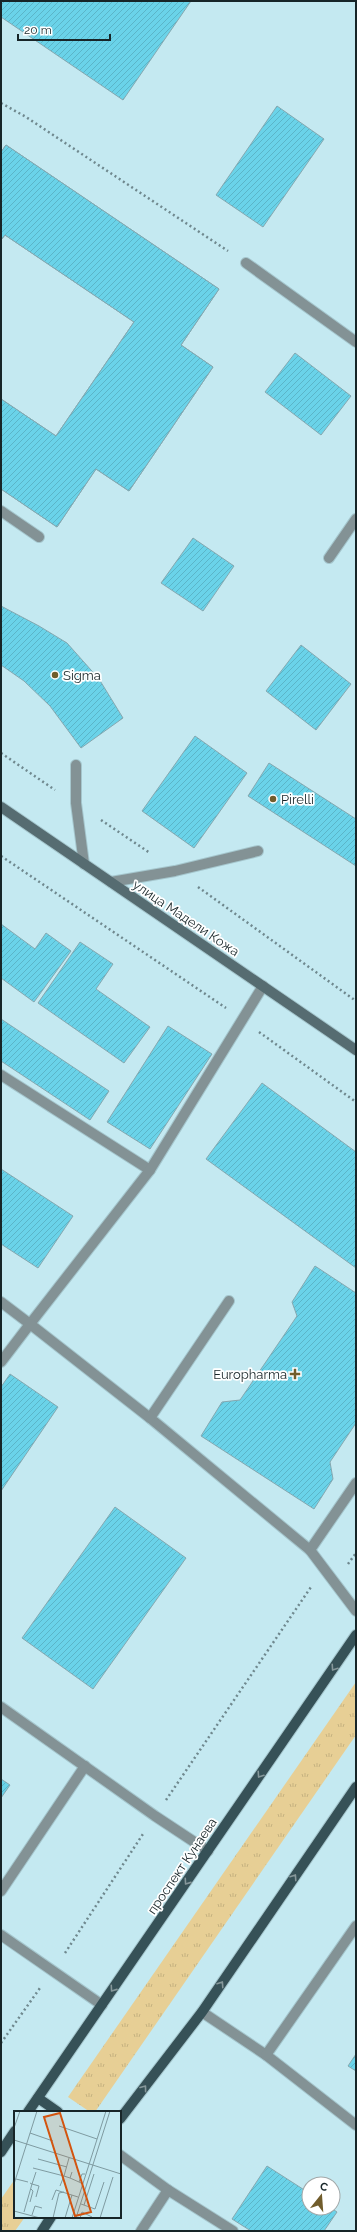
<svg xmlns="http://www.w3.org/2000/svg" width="357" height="2232" viewBox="0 0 357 2232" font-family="Raleway,sans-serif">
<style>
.grass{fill:url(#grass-tufts)}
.building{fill:url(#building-hatch);stroke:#85a8b0}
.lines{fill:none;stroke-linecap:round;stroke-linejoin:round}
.lane-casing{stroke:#a5c6cd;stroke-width:12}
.street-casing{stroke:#a5c6cd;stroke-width:12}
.secondary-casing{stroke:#a5c6cd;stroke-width:12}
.primary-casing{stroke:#a5c6cd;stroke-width:12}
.path{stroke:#6f888e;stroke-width:2.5;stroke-dasharray:2 3;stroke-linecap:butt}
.lane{stroke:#839295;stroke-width:10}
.street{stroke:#839295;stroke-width:10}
.secondary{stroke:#566c71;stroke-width:10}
.primary{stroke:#365157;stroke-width:10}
.oneway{stroke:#86979a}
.poi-dot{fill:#715d2c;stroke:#fff;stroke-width:1.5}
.labels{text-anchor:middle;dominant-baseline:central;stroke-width:3.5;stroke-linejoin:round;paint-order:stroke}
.poi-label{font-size:13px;fill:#172528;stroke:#fff;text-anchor:start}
.street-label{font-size:13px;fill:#172528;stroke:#fff}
.inset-road{fill:none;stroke:#7f9ba1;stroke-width:1}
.view{fill:#d3540f;fill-opacity:0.15;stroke:#d3540f;stroke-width:2}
.inset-edge{fill:none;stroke:#172528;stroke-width:2}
</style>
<defs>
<pattern id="grass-tufts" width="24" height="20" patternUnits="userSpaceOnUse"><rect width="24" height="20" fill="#e7cf95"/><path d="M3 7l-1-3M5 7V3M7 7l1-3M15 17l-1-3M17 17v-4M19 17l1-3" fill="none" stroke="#c5b280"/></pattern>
<pattern id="building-hatch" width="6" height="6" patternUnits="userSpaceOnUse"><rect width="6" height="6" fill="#6ad3e9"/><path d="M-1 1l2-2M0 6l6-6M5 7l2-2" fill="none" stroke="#5bb5c8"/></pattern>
</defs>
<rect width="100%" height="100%" fill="#c4e9f1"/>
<g class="grass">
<path d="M356 1682V1735L95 2112H90L68 2097Z"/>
<path d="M15 2179V2217H25L15 2231H1V2199Z"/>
</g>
<g class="building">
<path d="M1 1H191L123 100 1 17Z"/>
<path d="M277 106 324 139 263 227 216 195Z"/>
<path d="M6 145 219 289 181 345 213 367 129 491 96 469 57 527 1 489V399L56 436 134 322 5 235 1 240V152Z"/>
<path d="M6 145 219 289 181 345 213 367 129 491 96 469 57 527 1 489V399L56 436 134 322 5 235 1 240V152Z"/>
<path d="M295 353 351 396 321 435 265 392Z"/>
<path d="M193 538 234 566 203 611 161 583Z"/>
<path d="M1 606 39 626 67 643 99 679 123 718 81 748 50 706 24 681 1 665Z"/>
<path d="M301 645 351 684 316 730 266 691Z"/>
<path d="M195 736 247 773 194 848 142 811Z"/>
<path d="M269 763 356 819V866L248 796Z"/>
<path d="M1 924 35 949 46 933 71 951 34 1002 1 978Z"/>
<path d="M80 942 113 964 96 989 150 1027 124 1063 38 1003Z"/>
<path d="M1 1019 109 1091 90 1120 1 1061Z"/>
<path d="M168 1026 212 1054 150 1149 107 1122Z"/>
<path d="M262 1083 356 1152V1268L206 1159Z"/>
<path d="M1 1169 73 1216 38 1268 1 1244Z"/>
<path d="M315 1266 356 1293V1423L330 1462 333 1479 314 1509 201 1436 222 1402 240 1400 297 1316 292 1302Z"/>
<path d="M10 1374 58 1407 1 1491V1387Z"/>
<path d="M115 1507 186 1558 93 1689 22 1638Z"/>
<path d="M1 1779 10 1785 1 1798Z"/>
<path d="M356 2054V2071L348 2066Z"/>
<path d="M267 2166 309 2193V2208H331L337 2212 324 2231H251L232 2219Z"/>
</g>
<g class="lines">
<defs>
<g id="lane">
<path d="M1 511 39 537"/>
<path d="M76 765V803L84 864"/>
<path d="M111 882 175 871 258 851"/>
<path d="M1 1075 150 1170"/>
<path d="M229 1301 150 1418 310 1550"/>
<path d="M1 1302 30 1324 150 1170 263 986"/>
<path d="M1 1362 30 1324 150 1418"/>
<path d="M356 1483 310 1550 356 1611"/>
<path d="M1 1707 155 1816 208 1851"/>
<path d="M1 1891 85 1766"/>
<path d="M1 1935 102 2005"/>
<path d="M202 2012 266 2055 356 2125"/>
<path d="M266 2055 356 1926"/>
<path d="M120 2155 168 2190"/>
<path d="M141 2231 168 2190 233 2231"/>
</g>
<g id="street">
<path d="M246 263 356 342"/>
<path d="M329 558 356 519"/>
</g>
<path id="secondary" d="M1 807 356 1050"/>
<g id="primary">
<path d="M38 2098 58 2112"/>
<path d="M28 2112 356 1635"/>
<path d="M120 2119 202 2012 356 1787"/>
<path d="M1 2152 15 2131"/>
<path d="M42 2231 51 2217"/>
</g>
</defs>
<use href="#lane" class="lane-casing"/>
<use href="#street" class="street-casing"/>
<use href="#secondary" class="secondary-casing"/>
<use href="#primary" class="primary-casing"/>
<g class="path">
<path d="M1 103 26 117 228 251"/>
<path d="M1 753 55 790"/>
<path d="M101 820 150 853"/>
<path d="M1 856 226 1008"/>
<path d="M198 887 356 1001"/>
<path d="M259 1032 356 1102"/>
<path d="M348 1564 356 1553"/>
<path d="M166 1800 311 1587"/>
<path d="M65 1953 143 1834"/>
<path d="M1 2043 40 1988"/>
</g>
<use href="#lane" class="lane"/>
<use href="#street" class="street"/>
<use href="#secondary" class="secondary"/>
<use href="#primary" class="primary"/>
</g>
<defs><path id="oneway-chevron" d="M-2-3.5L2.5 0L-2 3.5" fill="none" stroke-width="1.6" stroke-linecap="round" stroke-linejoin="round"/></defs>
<g class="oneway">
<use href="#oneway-chevron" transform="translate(334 1668) rotate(124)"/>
<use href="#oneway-chevron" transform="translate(260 1775) rotate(124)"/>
<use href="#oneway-chevron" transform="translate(294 1877) rotate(-56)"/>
<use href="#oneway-chevron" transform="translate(187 1882) rotate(125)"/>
<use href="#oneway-chevron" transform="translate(221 1984) rotate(-56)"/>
<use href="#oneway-chevron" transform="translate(113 1989) rotate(125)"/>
<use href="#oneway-chevron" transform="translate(144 2088) rotate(-53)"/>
</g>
<g class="poi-dot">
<circle cx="55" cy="675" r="4"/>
<circle cx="273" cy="799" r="4"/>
<path d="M293 1368h4v4h4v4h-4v4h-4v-4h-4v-4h4z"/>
</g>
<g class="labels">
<g class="poi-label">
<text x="63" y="675">Sigma</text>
<text x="281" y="799">Pirelli</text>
<text x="287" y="1374" text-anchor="end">Europharma</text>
</g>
<g class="street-label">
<text transform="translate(186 918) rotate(34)">улица Мадели Кожа</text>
<text transform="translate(182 1866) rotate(-56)">проспект Кунаева</text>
</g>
</g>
<g transform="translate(14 2111)">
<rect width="107" height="107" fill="#c4e9f1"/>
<path class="inset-road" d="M45 15 83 28M0 17 6 0M16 22 39 30M0 29 107 63M24 48 53 56M19 57 50 65 55 47M58 61 56 67 65 71M2 68 14 71M16 72 18 73 22 61M0 73 23 0M69 73 65 71 68 63H71M46 75 50 65 56 67M38 89 42 79 64 86M16 91 19 80 17 78M67 93 81 98 90 71M70 94 80 63M0 100 26 107M10 101 18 73 25 75 22 86M18 104 21 95 28 97M39 107 45 82 50 81M51 107 58 84M58 107 92 0M62 107 96 0M66 107 68 101 78 106M86 107 99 66"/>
<path class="view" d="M46 2 77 101 61 105 30 6Z"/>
<rect width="107" height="107" class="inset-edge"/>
</g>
<rect width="357" height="2232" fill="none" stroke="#172528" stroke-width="4"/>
<g transform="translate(321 2196) rotate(17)"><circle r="19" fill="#ffffff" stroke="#a2a8a9"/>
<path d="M0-3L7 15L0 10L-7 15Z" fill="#715d2c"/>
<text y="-6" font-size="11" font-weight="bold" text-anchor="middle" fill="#172528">С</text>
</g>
<path d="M18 34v6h92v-6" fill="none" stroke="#172528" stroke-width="2"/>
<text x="24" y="34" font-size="12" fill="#172528" stroke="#ffffff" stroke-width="3" paint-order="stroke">20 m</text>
</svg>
